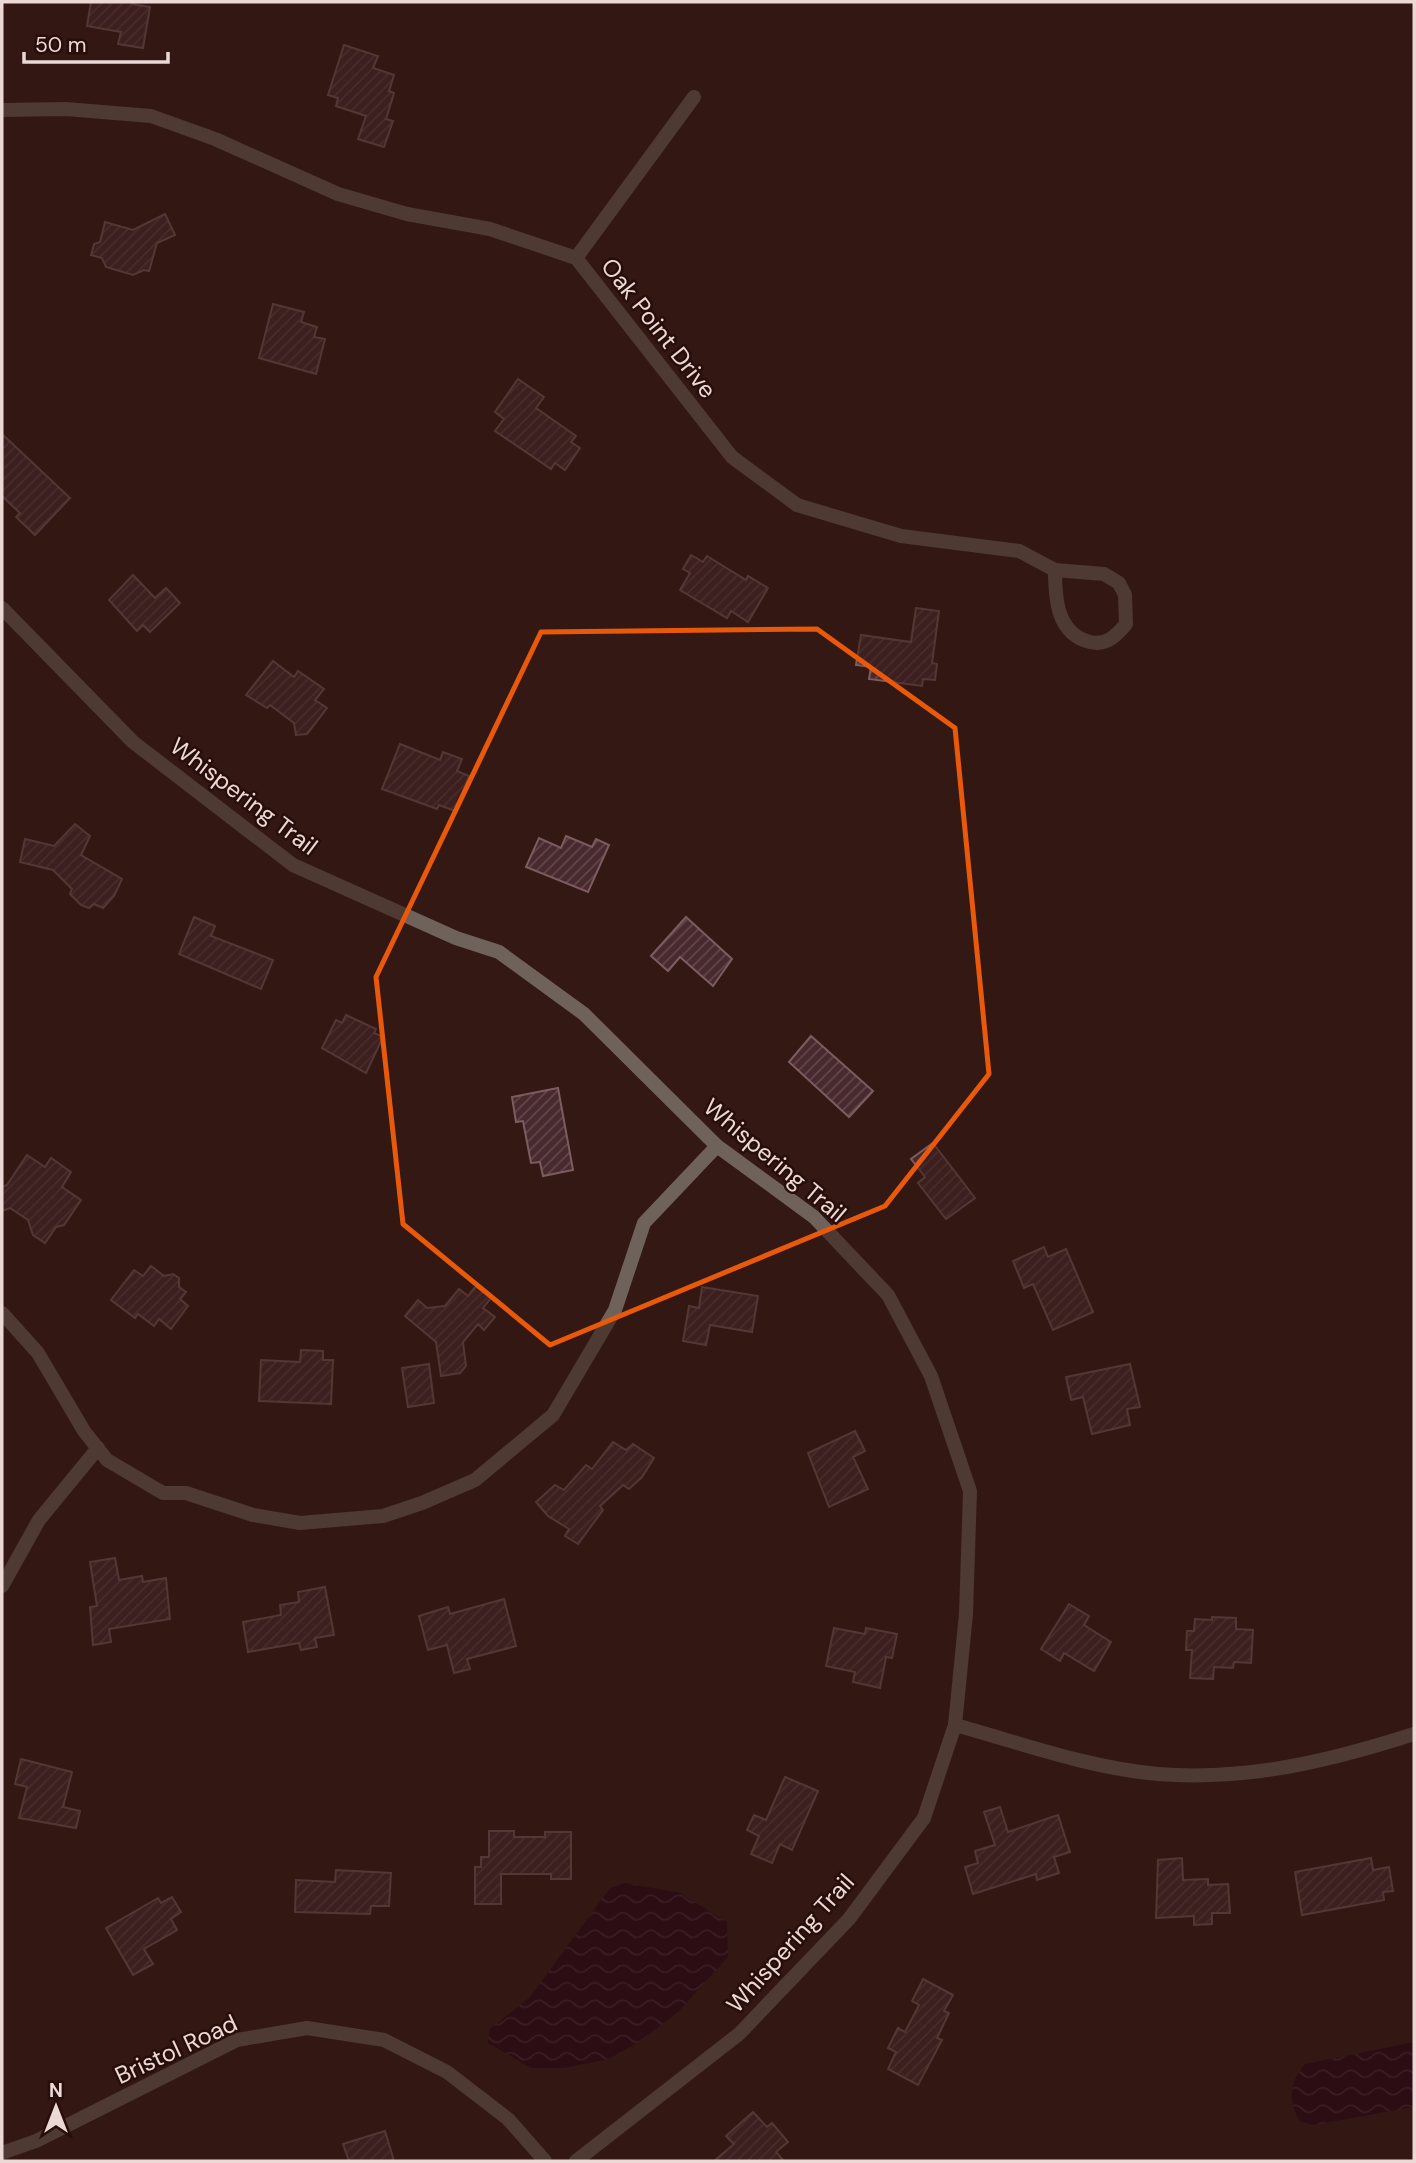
<svg xmlns="http://www.w3.org/2000/svg" width="1416" height="2163" viewBox="0 0 1416 2163" font-family="'DM Sans',sans-serif">
<style>
.water{fill:url(#water-waves)}
.building{fill:url(#building-hatch);stroke:#7d5b60;stroke-width:2}
.lines{fill:none;stroke-linecap:round;stroke-linejoin:round}
.street{stroke:#6f625b;stroke-width:14}
.marked{fill:none;stroke:#e8590c;stroke-width:5;stroke-linejoin:round}
.labels{text-anchor:middle;dominant-baseline:central;stroke-width:5;stroke-linejoin:round;paint-order:stroke}
.street-label{font-size:24px;fill:#ecd8d5;stroke:#280e0a}
</style>
<defs>
<pattern id="water-waves" width="16" height="10" patternUnits="userSpaceOnUse" patternTransform="scale(1.75)"><rect width="16" height="10" fill="#250017"/><path d="M0 5q4-4 8 0t8 0" fill="none" stroke="#452438"/></pattern>
<pattern id="building-hatch" width="6" height="6" patternUnits="userSpaceOnUse" patternTransform="scale(1.75)"><rect width="6" height="6" fill="#47292e"/><path d="M-1 1l2-2M0 6l6-6M5 7l2-2" fill="none" stroke="#62474b"/></pattern>
</defs>
<rect width="100%" height="100%" fill="#331813"/>
<g class="water">
<path d="M625 1883 680 1893 727 1922 728 1957 678 2012 642 2040 609 2059 564 2068H531L488 2043 489 2030 530 1997 610 1888Z"/>
<path d="M1414 2042V2107L1313 2125 1299 2121C1288 2098 1289 2084 1305 2064Z"/>
</g>
<g class="building">
<path d="M91 2H132V4L150 7 143 48 118 44 121 32 87 26Z"/>
<path d="M344 45 378 56 373 68 394 75 389 91 394 93 386 119 393 121 384 147 358 139 366 116 336 106 338 98 328 95Z"/>
<path d="M165 214 175 235 157 243 149 271 144 270 133 275 106 267 102 258 91 255 94 244 100 242 105 222 133 230Z"/>
<path d="M273 304 304 312 301 322 317 327 314 337 325 339 316 374 259 358Z"/>
<path d="M518 379 544 397 536 408 576 436 571 442 580 448 565 470 555 463 551 469 495 431 504 419 495 412Z"/>
<path d="M2 434 70 498 35 535 16 517 20 513 2 496Z"/>
<path d="M691 555 703 562 707 556 746 580 748 576 768 588 748 622 731 611 727 618 680 590 690 573 683 569Z"/>
<path d="M133 575 155 598 166 588 180 603 150 632 143 625 137 631 109 600Z"/>
<path d="M916 608 939 611 932 663 937 664 935 680 923 679 922 686 869 679 871 667 856 665 861 635 911 642Z"/>
<path d="M273 661 294 677 298 671 324 689 315 700 327 708 307 734 296 735 294 723 270 705 267 708 246 695Z"/>
<path d="M400 744 440 760 443 752 462 759 457 771 469 776 455 811 439 805 437 809 382 789Z"/>
<path d="M75 824 90 836 81 855 122 879 114 896 103 908 94 904 89 908 81 905 70 894 72 889 53 870 20 862 25 839 54 846Z"/>
<path d="M566 836 592 847 596 839 609 845 588 892 526 867 539 838 561 848Z"/>
<path d="M194 917 215 926 211 936 273 960 261 989 179 954Z"/>
<path d="M686 917 732 959 713 986 680 957 668 971 651 956Z"/>
<path d="M346 1015 376 1029 374 1033 383 1037 366 1073 322 1048 336 1020 342 1023Z"/>
<path d="M811 1036 873 1091 849 1117 789 1062Z"/>
<path d="M558 1088 573 1170 543 1176 540 1162 531 1163 523 1121 516 1122 512 1097Z"/>
<path d="M933 1143 975 1198 946 1219 918 1183 925 1177 911 1159Z"/>
<path d="M27 1155 45 1167 51 1158 71 1172 62 1187 81 1200 64 1225 56 1227 45 1243 33 1235 28 1220 10 1208 2 1211V1187L7 1185Z"/>
<path d="M1044 1247 1048 1257 1066 1249 1093 1312 1053 1330 1033 1284 1024 1288 1013 1261Z"/>
<path d="M151 1266 164 1276 173 1274 179 1278V1287L186 1292 180 1299 188 1306 171 1329 159 1319 154 1326 138 1314 135 1318 111 1300 134 1270 143 1276Z"/>
<path d="M476 1286 491 1298 483 1308 495 1317 484 1330 478 1324 463 1342 466 1366 460 1373 441 1376 436 1342 405 1316 418 1300 427 1308 445 1306 459 1289 468 1296Z"/>
<path d="M702 1287 758 1296 752 1332 710 1325 706 1345 683 1341 689 1306 699 1308Z"/>
<path d="M301 1350 323 1351V1360H333L331 1404 259 1401 261 1360 300 1362Z"/>
<path d="M429 1364 434 1403 408 1407 402 1368Z"/>
<path d="M1130 1364 1140 1407 1127 1409 1130 1425 1092 1434 1083 1397 1071 1400 1066 1377Z"/>
<path d="M855 1431 865 1451 853 1457 868 1489 829 1507 808 1453Z"/>
<path d="M613 1442 626 1450 633 1444 654 1458 642 1477 629 1489 623 1485 600 1506 603 1510 578 1544 565 1536 569 1529 548 1516 536 1502 555 1485 564 1490 586 1465 592 1469Z"/>
<path d="M115 1558 119 1580 142 1576 143 1582 166 1578 170 1619 109 1629 111 1642 93 1645 90 1607 97 1606 90 1562Z"/>
<path d="M325 1587 334 1635 315 1638 317 1647 301 1650 299 1643 248 1652 243 1622 281 1615 280 1605 299 1602 298 1592Z"/>
<path d="M504 1599 516 1646 467 1659 470 1669 454 1673 447 1645 428 1650 419 1616 448 1607 450 1614Z"/>
<path d="M1069 1604 1089 1616 1084 1625 1111 1642 1094 1671 1064 1653 1060 1661 1041 1649Z"/>
<path d="M1212 1617 1236 1618V1629L1253 1630 1251 1663 1234 1662 1233 1668 1214 1667 1213 1679 1190 1678 1192 1650H1186L1187 1631H1194L1195 1619 1212 1620Z"/>
<path d="M834 1628 865 1634 866 1628 897 1634 892 1658 886 1657 880 1688 853 1682 855 1672 826 1666Z"/>
<path d="M21 1759 72 1772 63 1807 80 1811 76 1828 19 1818 27 1787 15 1784Z"/>
<path d="M785 1777 818 1791 792 1850 780 1844 772 1863 751 1854 759 1836 747 1830 754 1815 766 1820Z"/>
<path d="M1000 1807 1008 1832 1058 1815 1070 1852 1054 1857 1059 1873 1037 1880 1036 1874 973 1894 965 1867 978 1863 975 1851 995 1845 984 1812Z"/>
<path d="M489 1831H514V1837H545V1832H571V1879H551V1874H501V1904H475V1867H481V1857H489Z"/>
<path d="M1182 1858 1183 1880 1208 1879V1885L1228 1884 1230 1913H1212V1924L1194 1925V1916L1156 1918 1158 1860Z"/>
<path d="M1371 1858 1373 1870 1389 1867 1393 1891 1383 1892 1384 1900 1302 1915 1295 1872Z"/>
<path d="M336 1870 391 1873 389 1906H371L370 1914 295 1912 296 1880 335 1882Z"/>
<path d="M172 1897 181 1912 171 1919 177 1930 144 1949 153 1964 133 1975 106 1928 158 1898 161 1903Z"/>
<path d="M923 1979 953 1995 944 2011 949 2013 937 2038 942 2040 918 2085 888 2069 896 2052 888 2048 898 2028 905 2032 919 2005 912 2001Z"/>
<path d="M753 2112 767 2127 772 2123 788 2142 776 2152 784 2161H714L734 2144 726 2136Z"/>
<path d="M385 2131 394 2161H349L343 2144Z"/>
</g>
<g class="lines">
<g class="street">
<path d="M2 110 66 109 151 116 215 139 338 194 407 214 490 229 576 258 732 457 797 505 901 536 1019 551 1055 570 1104 574 1119 583 1125 595 1126 624C1116 636 1106 646 1090 642 1057 634 1055 599 1055 570"/>
<path d="M576 258 694 97"/>
<path d="M2 608 133 742 293 865 456 938 499 952 584 1014 717 1146 814 1217 888 1295 931 1376 970 1491 966 1614 955 1725 924 1818 849 1919 739 2034 576 2161"/>
<path d="M2 1313 38 1353 84 1431 107 1460 163 1493H186L253 1515 300 1523 383 1516 422 1503 475 1480 553 1415 615 1310 644 1223 717 1146"/>
<path d="M2 1586 39 1520 98 1448"/>
<path d="M955 1725C1021 1743 1089 1768 1158 1774 1247 1781 1330 1761 1414 1734"/>
<path d="M2 2153 36 2141 237 2040 307 2028 384 2040 447 2072 508 2119 545 2161"/>
</g>
</g>
<path d="M0 0H1416V2163H0ZM817 629 955 728 989 1074 885 1206 550 1345 403 1224 376 977 541 632Z" fill="#331813" fill-opacity=".55" fill-rule="evenodd"/>
<path class="marked" d="M817 629 955 728 989 1074 885 1206 550 1345 403 1224 376 977 541 632Z"/>
<g class="labels">
<g class="street-label">
<text transform="translate(659 328) rotate(52)">Oak Point Drive</text>
<text transform="translate(244 796) rotate(37)">Whispering Trail</text>
<text transform="translate(775 1160) rotate(40)">Whispering Trail</text>
<text transform="translate(790 1943) rotate(-48)">Whispering Trail</text>
<text transform="translate(176 2049) rotate(-25)">Bristol Road</text>
</g>
</g>
<rect width="1416" height="2163" fill="none" stroke="#ecd8d5" stroke-width="7"/>
<g transform="translate(56 2107)" stroke="#280e0a" stroke-width="5" paint-order="stroke">
<path d="M0-5L12 26L0 18L-12 26Z" fill="#ecd8d5"/>
<text y="-10" font-size="19" font-weight="bold" text-anchor="middle" fill="#ecd8d5">N</text>
</g>
<path d="M24 52v10h144v-10" fill="none" stroke="#ecd8d5" stroke-width="3.5"/>
<text x="35" y="52" font-size="21" fill="#ecd8d5" stroke="#280e0a" stroke-width="5" paint-order="stroke">50 m</text>
</svg>
